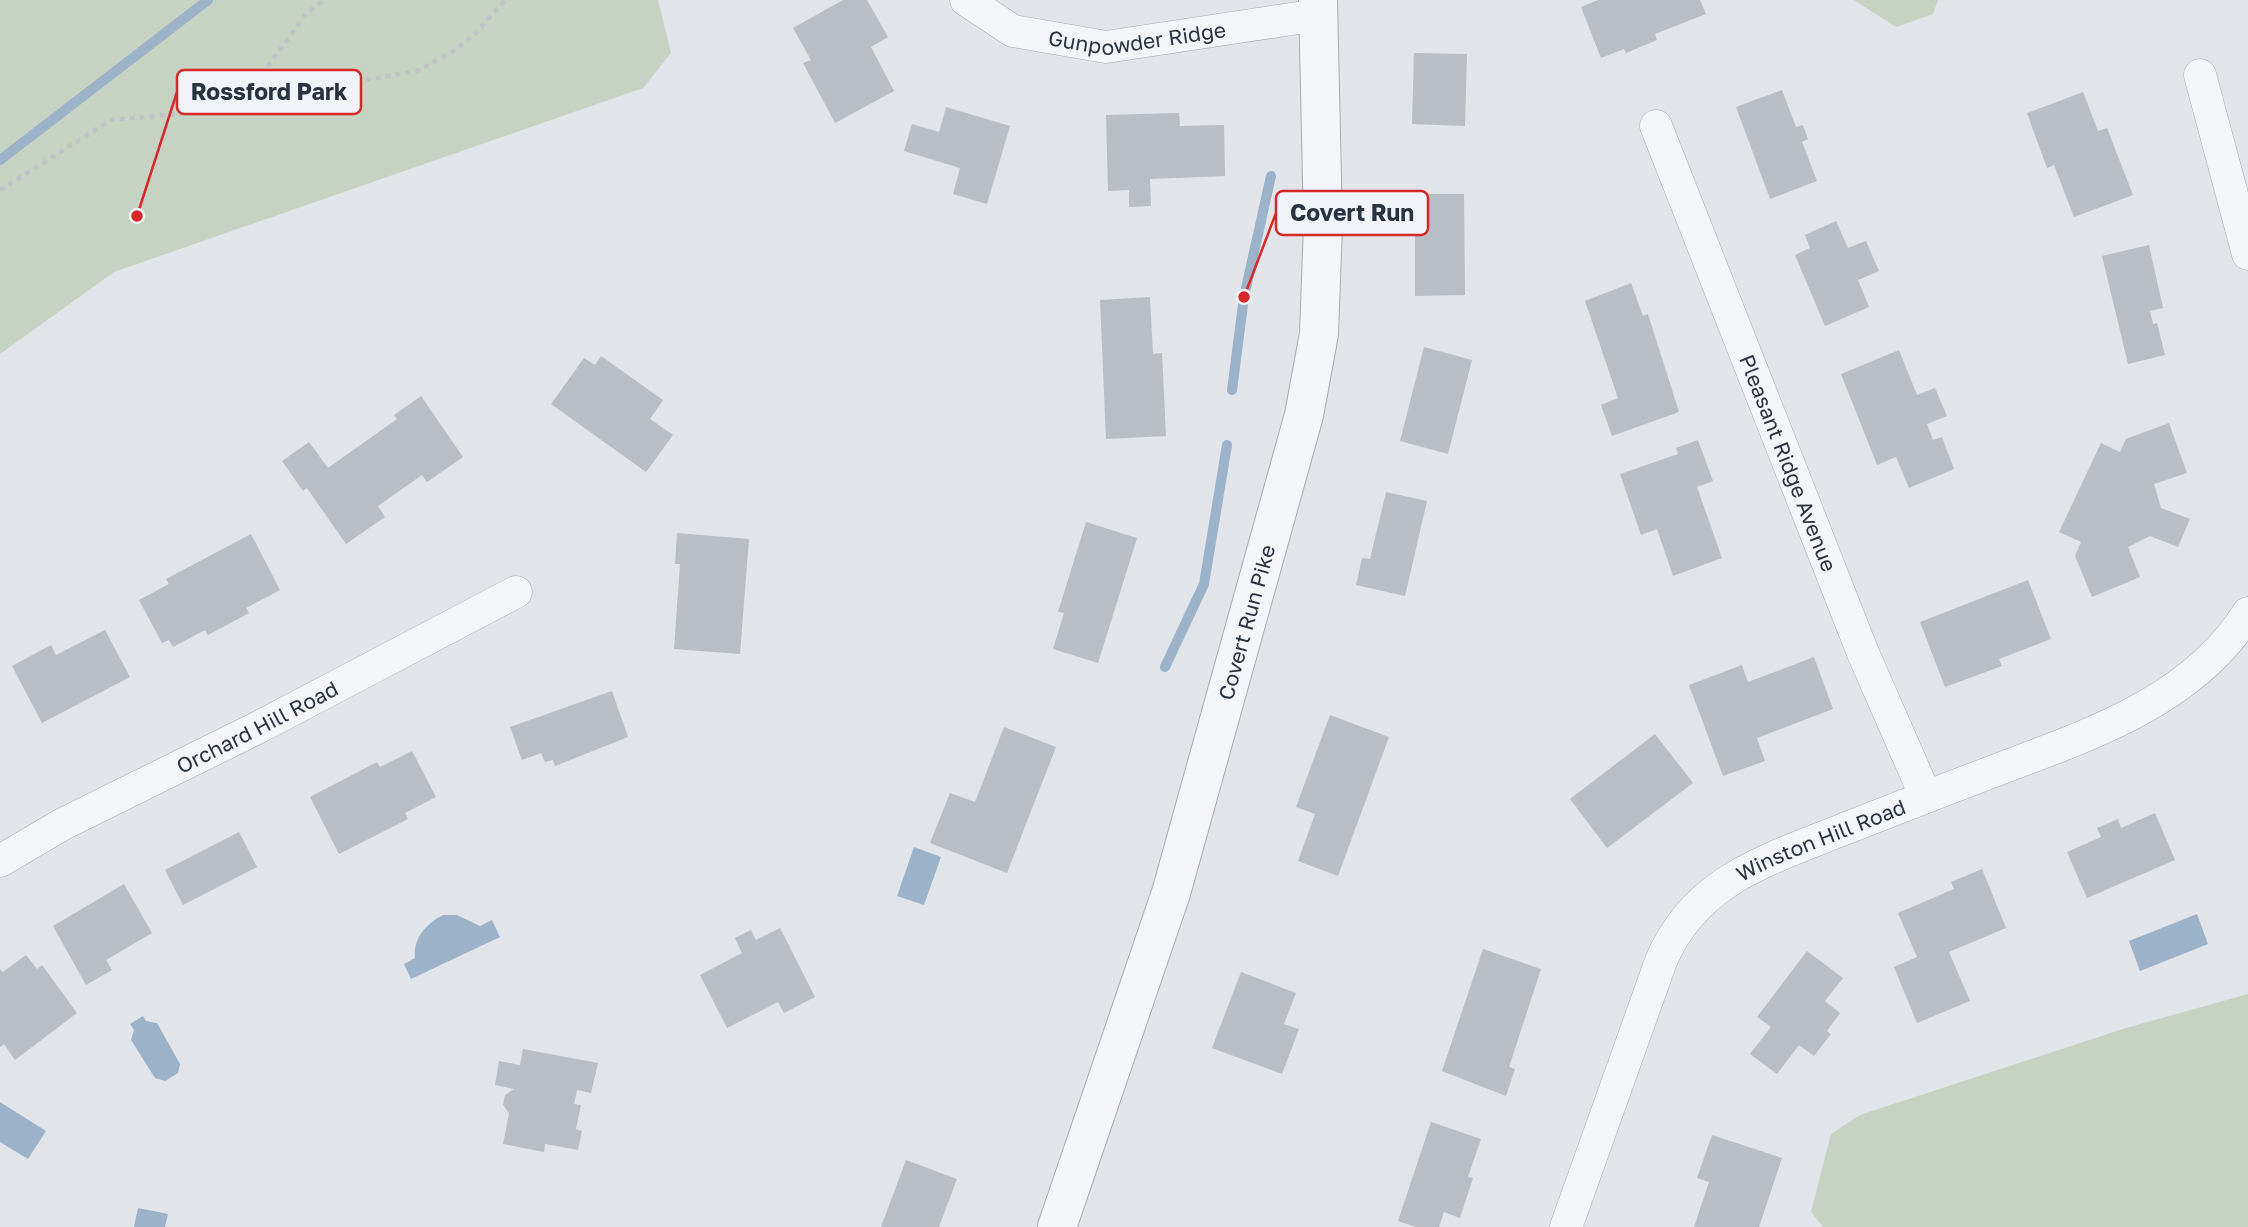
<svg xmlns="http://www.w3.org/2000/svg" width="2248" height="1227" viewBox="0 0 2248 1227" font-family="'Golos Text',sans-serif">
<style>
.green{fill:#c6d3c2}
.water{fill:#9cb2c9}
.lines{fill:none;stroke-linecap:round;stroke-linejoin:round}
.stream{stroke:#9cb2c9;stroke-width:10}
.building{fill:#b8bdc6}
.minor-casing{stroke:#a6abb3;stroke-width:33}
.tertiary-casing{stroke:#a6abb3;stroke-width:40}
.path{stroke:#bec2c8;stroke-width:4.5;stroke-dasharray:5 5;stroke-linecap:butt}
.minor{stroke:#f3f5f8;stroke-width:32}
.tertiary{stroke:#f3f5f8;stroke-width:38}
.labels{text-anchor:middle;dominant-baseline:central;stroke-width:7;stroke-linejoin:round;paint-order:stroke}
.street-label{font-size:21px;fill:#293241;stroke:#f0f3f7}
.leader{fill:none;stroke:#d62828;stroke-width:2.5}
.callout-dot{fill:#d62828;stroke:#f0f3f7;stroke-width:2.5}
.callout{fill:#f0f3f7;stroke:#d62828;stroke-width:2.5}
.callout-label{font-size:23px;text-anchor:middle;font-weight:bold;fill:#293241}
</style>
<rect width="100%" height="100%" fill="#e1e4e9"/>
<g class="green">
<path d="M0 0H658L671 53 643 88 114 272 0 354Z"/>
<path d="M1854 0H1938L1933 14 1896 27Z"/>
<path d="M2248 994V1227H1823L1811 1212 1831 1134 1860 1115 2126 1028Z"/>
</g>
<g class="water">
<path d="M914 847 941 857 924 905 897 896Z"/>
<path d="M2197 914 2208 944 2140 971 2129 941Z"/>
<path d="M443 915H457L480 926 492 920 500 937 411 979 404 964 415 958C413 938 426 924 443 915Z"/>
<path d="M143 1016 146 1021 157 1023 180 1064 178 1073 165 1081 155 1078 131 1040 134 1030 130 1024Z"/>
<path d="M0 1102 46 1131 28 1159 0 1142Z"/>
<path d="M138 1208 168 1214 165 1227H134Z"/>
</g>
<g class="lines">
<g class="stream">
<path d="M0 160 208 0"/>
<path d="M1232 390 1244 297 1271 176"/>
<path d="M1165 667 1204 584 1227 445"/>
</g>
</g>
<g class="building">
<path d="M843 0H867L888 37 871 47 894 91 835 123 803 63 811 60 793 28Z"/>
<path d="M1598 0H1700L1706 14 1655 34 1657 40 1626 53 1624 49 1601 58 1581 7Z"/>
<path d="M1414 53 1467 54 1465 126 1412 124Z"/>
<path d="M1782 90 1796 127 1803 125 1808 139 1802 142 1817 181 1770 199 1736 107Z"/>
<path d="M2083 92 2098 131 2107 128 2133 195 2074 217 2054 165 2047 168 2027 113Z"/>
<path d="M946 107 1010 126 987 204 953 194 960 168 904 151 912 124 939 132Z"/>
<path d="M1179 113 1180 126 1224 125 1225 176 1150 179 1151 206 1129 207V190L1108 191 1106 115Z"/>
<path d="M1415 194H1464L1465 295 1415 296Z"/>
<path d="M1836 221 1848 248 1866 241 1879 271 1858 280 1869 307 1825 326 1795 255 1810 248 1805 235Z"/>
<path d="M2149 245 2163 308 2150 311 2153 324 2157 323 2165 355 2128 364 2102 256Z"/>
<path d="M1631 283 1643 316 1648 314 1679 412 1612 436 1601 405 1618 398 1585 301Z"/>
<path d="M1150 297 1153 354 1162 353 1166 436 1106 439 1100 300Z"/>
<path d="M1424 347 1472 360 1448 454 1400 441Z"/>
<path d="M1899 350 1917 395 1935 388 1947 416 1927 424 1933 440 1942 437 1954 469 1909 488 1896 457 1877 465 1841 374Z"/>
<path d="M601 356 663 400 650 419 673 435 646 472 551 404 584 358 595 365Z"/>
<path d="M421 396 463 457 427 482 422 475 378 506 385 517 346 544 307 488 303 491 282 461 309 442 328 468 397 419 394 415Z"/>
<path d="M2169 423 2187 473 2154 484 2161 508 2190 519 2178 547 2150 536 2128 547 2140 577 2092 597 2075 556 2081 542 2059 532 2101 443 2120 452 2126 439Z"/>
<path d="M1698 440 1713 481 1697 487 1722 558 1673 576 1657 529 1641 535 1620 474 1678 454 1676 448Z"/>
<path d="M1386 492 1427 501 1405 596 1356 585 1362 558 1370 559Z"/>
<path d="M1086 522 1137 538 1098 663 1053 649 1064 613 1058 612Z"/>
<path d="M677 533 749 539 740 654 674 649 680 564H675Z"/>
<path d="M251 534 280 590 246 608 249 613 208 635 205 630 173 647 169 640 162 643 139 600 169 584 166 579Z"/>
<path d="M2028 580 2051 639 1999 659 2002 666 1945 687 1920 622Z"/>
<path d="M105 630 130 677 42 723 12 666 51 645 56 655Z"/>
<path d="M1814 657 1833 709 1757 738 1765 761 1723 776 1689 685 1742 665 1748 682Z"/>
<path d="M612 691 628 737 555 766 553 760 545 762 541 753 522 760 510 727Z"/>
<path d="M1330 715 1389 737 1338 876 1298 861 1315 814 1296 807Z"/>
<path d="M1004 727 1056 747 1007 873 930 843 950 793 975 802Z"/>
<path d="M1655 734 1693 783 1607 848 1570 799Z"/>
<path d="M412 751 436 797 405 813 408 819 339 854 310 797 377 762 380 767Z"/>
<path d="M2155 813 2175 860 2087 898 2067 852 2101 837 2097 828 2118 819 2121 828Z"/>
<path d="M239 832 257 867 183 905 165 870Z"/>
<path d="M1982 869 2006 928 1949 952 1970 1001 1917 1023 1894 967 1917 957 1898 913 1954 889 1951 882Z"/>
<path d="M124 884 152 933 106 960 112 970 86 985 53 926Z"/>
<path d="M780 928 815 997 784 1013 778 1002 727 1028 700 975 742 953 735 938 751 930 756 940Z"/>
<path d="M1483 949 1541 969 1509 1067 1515 1069 1506 1096 1442 1071Z"/>
<path d="M1807 951 1843 978 1825 1001 1840 1013 1827 1031 1831 1034 1814 1056 1799 1045 1777 1074 1750 1054 1771 1027 1757 1017Z"/>
<path d="M26 955 37 969 42 965 77 1013 15 1060 4 1044 0 1047V969L3 972Z"/>
<path d="M1241 972 1296 993 1284 1024 1299 1029 1282 1074 1212 1048Z"/>
<path d="M523 1049 598 1063 591 1093 577 1090 574 1104 581 1105 576 1129 582 1131 578 1150 545 1144 544 1152 503 1144 509 1113 503 1105 505 1095 514 1089 495 1085 499 1061 520 1065Z"/>
<path d="M1431 1122 1481 1139 1468 1177 1473 1178 1460 1218 1444 1212 1439 1227H1416L1398 1221Z"/>
<path d="M1712 1135 1782 1158 1759 1227H1694L1709 1182 1697 1178Z"/>
<path d="M906 1160 957 1179 939 1227H881Z"/>
</g>
<g class="lines">
<defs>
<g id="minor">
<path id="s1" d="M966 0 1013 31 1106 47 1318 15"/>
<path d="M2200 75 2248 254"/>
<path id="s2" d="M1656 126 1863 653 1926 797"/>
<path id="s3" d="M0 861 63 824 261 726 516 592"/>
<path id="s4" d="M1566 1227 1661 961C1694 883 1761 862 1834 833 1890 811 1946 789 2002 768 2094 733 2193 700 2248 613"/>
</g>
<g id="tertiary">
<path id="s5" d="M1057 1227 1171 893 1304 415 1319 334 1323 225 1318 0"/>
</g>
</defs>
<use href="#minor" class="minor-casing"/>
<use href="#tertiary" class="tertiary-casing"/>
<g class="path">
<path d="M238 107 306 14 324 0"/>
<path d="M0 190 111 120 210 111 279 101 310 90 417 71 454 51 476 33 505 0"/>
</g>
<use href="#minor" class="minor"/>
<use href="#tertiary" class="tertiary"/>
</g>
<g class="labels">
<g class="street-label">
<text stroke="none"><textPath href="#s1" startOffset="182">Gunpowder Ridge</textPath></text>
<text stroke="none"><textPath href="#s2" startOffset="362">Pleasant Ridge Avenue</textPath></text>
<text stroke="none"><textPath href="#s5" startOffset="634">Covert Run Pike</textPath></text>
<text stroke="none"><textPath href="#s3" startOffset="290">Orchard Hill Road</textPath></text>
<text stroke="none"><textPath href="#s4" startOffset="490">Winston Hill Road</textPath></text>
</g>
</g>
<path class="leader" d="M137 216L177 92M1244 297L1276 213"/>
<g class="callout-dot">
<circle cx="137" cy="216" r="7"/>
<circle cx="1244" cy="297" r="7"/>
</g>
<g class="callout">
<rect x="177" y="70" width="184" height="44" rx="7"/>
<rect x="1276" y="191" width="152" height="44" rx="7"/>
</g>
<g class="callout-label">
<text x="269" y="100">Rossford Park</text>
<text x="1352" y="221">Covert Run</text>
</g>
</svg>
